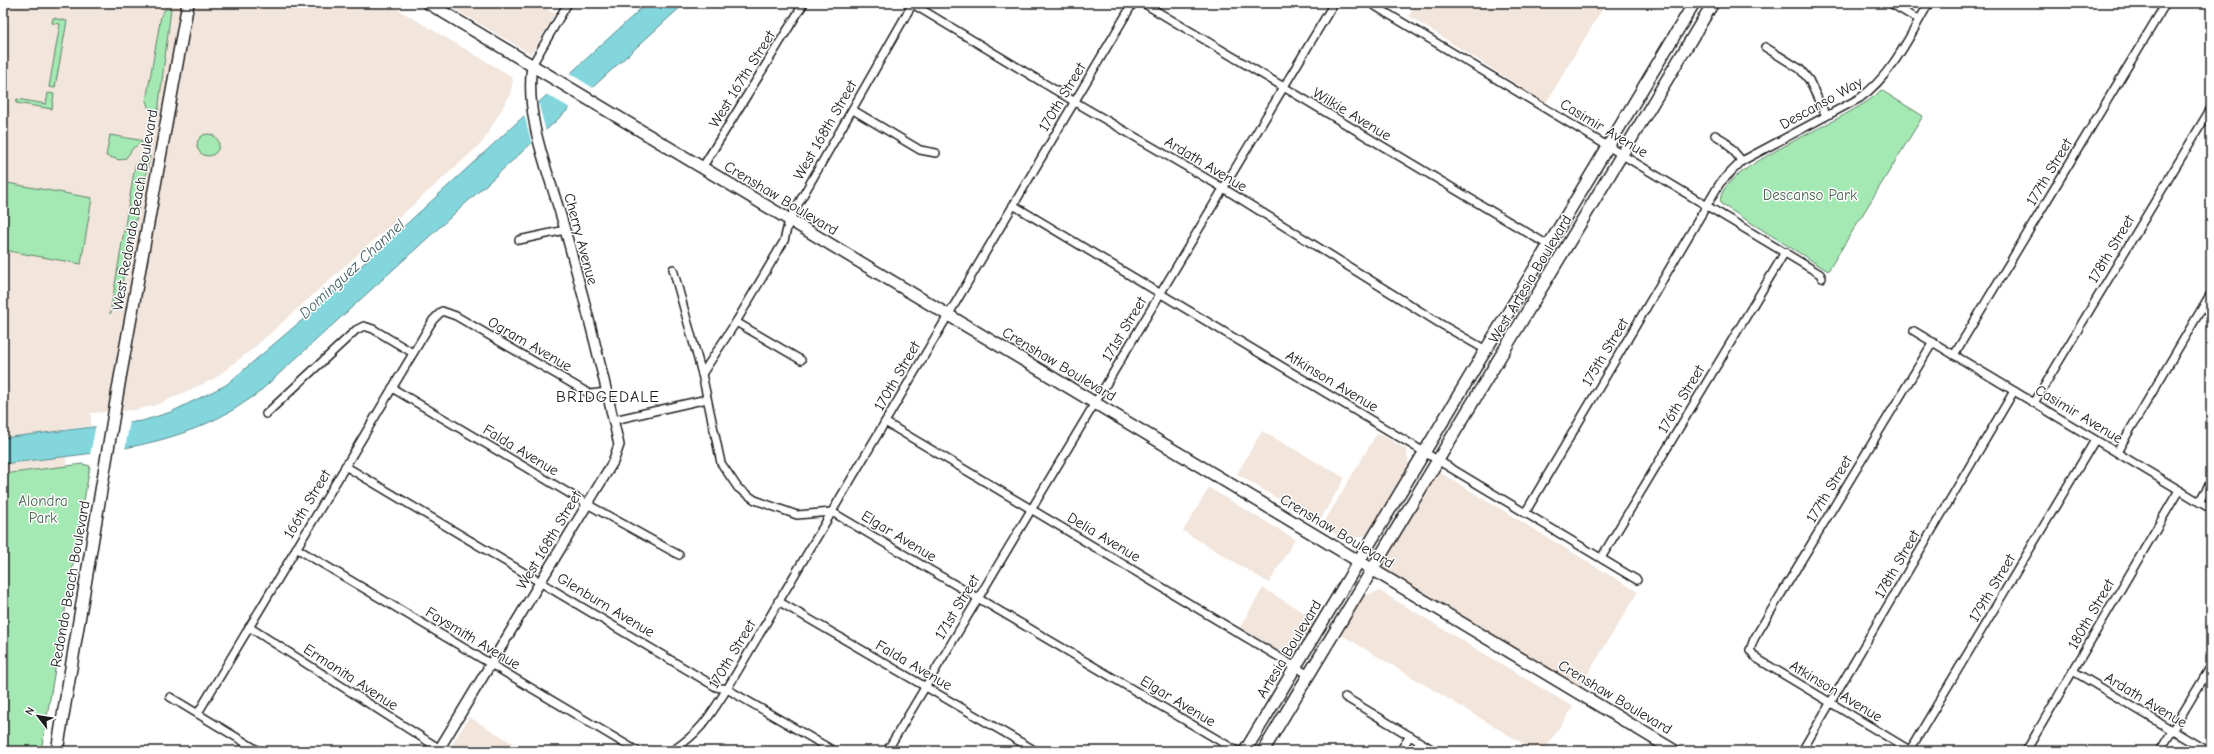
<svg xmlns="http://www.w3.org/2000/svg" width="2214" height="754" viewBox="0 0 2214 754" font-family="'Comic Neue',sans-serif">
<style>
.built{fill:#f2e5db}
.green{fill:#a4e8b3;stroke:#608268}
.water{fill:#84d6dd;stroke:#5a8c90}
.pier{fill:#fff}
.lines{fill:none;stroke-linecap:round;stroke-linejoin:round}
.minor-casing{stroke:#1c1c1c;stroke-width:10}
.tertiary-casing{stroke:#1c1c1c;stroke-width:12}
.primary-casing{stroke:#1c1c1c;stroke-width:14}
.minor{stroke:#fff;stroke-width:7}
.tertiary{stroke:#fff;stroke-width:9}
.primary{stroke:#fff;stroke-width:11}
.labels{text-anchor:middle;dominant-baseline:central;stroke-width:3;stroke-linejoin:round;paint-order:stroke}
.street-label{font-size:15px;fill:#1c1c1c;stroke:#fff}
.park-label{font-size:15px;fill:#4c6351;stroke:#fff}
.water-label{font-size:16px;font-style:italic;fill:#405d60;stroke:#fff}
.neighbourhood-label{font-size:16px;letter-spacing:1px;fill:#1c1c1c;stroke:#fff}
</style>
<rect width="100%" height="100%" fill="#fff"/>
<filter id="ink" filterUnits="userSpaceOnUse"><feTurbulence type="fractalNoise" baseFrequency=".025" numOctaves="2"/><feDisplacementMap in="SourceGraphic" scale="8" xChannelSelector="R" yChannelSelector="G"/><feConvolveMatrix kernelMatrix="1 2 1 2 8 2 1 2 1" color-interpolation-filters="sRGB"/></filter>
<g filter="url(#ink)">
<g class="built">
<path d="M3 3H387L511 76 513 80 510 95 482 143 256 346 214 379 156 405 135 410 91 413V426L63 429 67 466 3 474Z"/>
<path d="M444 3H536L555 14 531 54Z"/>
<path d="M1416 3H1606L1546 103 1409 16Z"/>
<path d="M1262 431 1345 478 1318 523 1237 474Z"/>
<path d="M1377 433 1406 449 1409 464 1367 535 1346 540 1322 526Z"/>
<path d="M1436 470 1638 592 1579 688 1378 567Z"/>
<path d="M1209 488 1295 539 1269 583 1183 531Z"/>
<path d="M1263 588 1316 620 1299 647 1279 651 1240 627Z"/>
<path d="M1380 591 1573 707 1544 751H1535L1340 634 1365 595Z"/>
<path d="M469 717 526 751H448Z"/>
</g>
<g class="green">
<path d="M165 9H171L158 112 153 113 149 109 146 101 161 16Z"/>
<path d="M53 18 67 21 55 88 49 87 60 24 52 23Z"/>
<path d="M1881 90 1923 116 1828 271 1721 204C1710 168 1858 118 1881 90Z"/>
<path d="M48 93 54 94 52 109 16 103 17 99 46 104Z"/>
<circle cx="208" cy="145" r="11"/>
<path d="M110 135 145 141 133 148 126 158 120 160 106 156Z"/>
<path d="M150 156 119 297 110 314 135 166 142 157Z"/>
<path d="M7 183 92 198 81 264 3 250V204Z"/>
<path d="M83 464 90 466 41 751H3V474Z"/>
</g>
<path class="water" d="M647 3H685L257 394C245 402 233 411 220 417 153 452 77 454 3 464V438L142 421 171 412 226 385 301 321Z"/>
<g class="pier">
<path d="M569 73 595 89 572 109 546 94Z"/>
<path d="M538 101 546 132 532 145 524 114Z"/>
<path d="M130 420 125 450 90 455 96 424Z"/>
</g>
<g class="lines">
<defs>
<g id="minor">
<path d="M911 3 1075 102 1223 188 1439 323 1486 350"/>
<path d="M1143 3 1548 245"/>
<path d="M1370 3 1820 274 1822 278"/>
<path d="M1890 3 1919 20"/>
<path d="M1765 47 1800 69 1809 80 1826 116"/>
<path d="M532 65 568 3"/>
<path d="M853 110 920 150 936 153"/>
<path d="M1715 135 1725 141 1742 161"/>
<path d="M702 168 804 3"/>
<path d="M1013 205 1637 580"/>
<path d="M519 240 565 230"/>
<path d="M673 269 702 374 721 463 738 488 755 500 797 515 832 512 1237 751"/>
<path d="M736 322 801 360"/>
<path d="M1914 331 2211 509"/>
<path d="M1954 355 2166 3"/>
<path d="M702 374 736 322 784 241 789 220 913 3"/>
<path d="M392 388 587 504 679 555"/>
<path d="M2034 403 2211 108"/>
<path d="M266 414 356 330 364 326 373 329 413 353"/>
<path d="M614 420 707 399"/>
<path d="M885 422 1309 675"/>
<path d="M2117 452 2211 293"/>
<path d="M345 466 716 687 727 689 834 751"/>
<path d="M2199 502 2211 481"/>
<path d="M1525 513 1720 183 1742 161 1860 98C1892 75 1909 37 1929 3"/>
<path d="M296 548 637 751"/>
<path d="M1601 558 1785 252"/>
<path d="M778 601 1036 751"/>
<path d="M249 627 440 749"/>
<path d="M2073 671 2207 751"/>
<path d="M170 697 259 751"/>
<path d="M1345 697 1435 751"/>
<path d="M198 713 433 320 442 311 456 316 590 394 606 392"/>
<path d="M1910 750 2095 440"/>
<path d="M672 751C701 732 709 717 727 689L1133 3"/>
<path d="M887 751 1334 3"/>
<path d="M1400 751 1410 736"/>
<path d="M1802 751 2014 391"/>
<path d="M1911 751 1756 658 1750 650 1754 639 1933 342"/>
<path d="M2026 751 2179 490"/>
<path d="M2160 751 2211 666"/>
</g>
<path id="tertiary" d="M438 751 613 462 619 445C603 373 585 301 565 230 551 177 524 121 532 65"/>
<g id="primary">
<path d="M428 3 1675 751"/>
<path d="M57 751 120 378 188 3"/>
<path d="M1245 751 1694 3"/>
<path d="M1263 751 1713 3"/>
</g>
</defs>
<use href="#minor" class="minor-casing"/>
<use href="#tertiary" class="tertiary-casing"/>
<use href="#primary" class="primary-casing"/>
<use href="#minor" class="minor"/>
<use href="#tertiary" class="tertiary"/>
<use href="#primary" class="primary"/>
</g>
</g>
<g class="labels">
<g class="street-label">
<text transform="translate(742 79) rotate(-58)">West 167th Street</text>
<text transform="translate(1062 97) rotate(-59)">170th Street</text>
<text transform="translate(1821 103) rotate(-29)">Descanso Way</text>
<text transform="translate(1352 114) rotate(31)">Wilkie Avenue</text>
<text transform="translate(1604 128) rotate(31)">Casimir Avenue</text>
<text transform="translate(825 130) rotate(-60)">West 168th Street</text>
<text transform="translate(1206 164) rotate(31)">Ardath Avenue</text>
<text transform="translate(2049 172) rotate(-59)">177th Street</text>
<text transform="translate(781 198) rotate(31)">Crenshaw Boulevard</text>
<text transform="translate(135 210) rotate(-80)">West Redondo Beach Boulevard</text>
<text transform="translate(581 239) rotate(75)">Cherry Avenue</text>
<text transform="translate(2111 249) rotate(-59)">178th Street</text>
<text transform="translate(1530 279) rotate(-59)">West Artesia Boulevard</text>
<text transform="translate(1124 329) rotate(-59)">171st Street</text>
<text transform="translate(530 344) rotate(30)">Ogram Avenue</text>
<text transform="translate(1605 352) rotate(-59)">175th Street</text>
<text transform="translate(1059 364) rotate(31)">Crenshaw Boulevard</text>
<text transform="translate(897 376) rotate(-60)">170th Street</text>
<text transform="translate(1332 381) rotate(31)">Atkinson Avenue</text>
<text transform="translate(1681 399) rotate(-59)">176th Street</text>
<text transform="translate(2079 414) rotate(31)">Casimir Avenue</text>
<text transform="translate(521 450) rotate(31)">Falda Avenue</text>
<text transform="translate(1829 489) rotate(-59)">177th Street</text>
<text transform="translate(307 504) rotate(-59)">166th Street</text>
<text transform="translate(1337 531) rotate(31)">Crenshaw Boulevard</text>
<text transform="translate(899 536) rotate(31)">Elgar Avenue</text>
<text transform="translate(1104 537) rotate(31)">Delia Avenue</text>
<text transform="translate(549 540) rotate(-59)">West 168th Street</text>
<text transform="translate(1897 564) rotate(-60)">178th Street</text>
<text transform="translate(70 584) rotate(-80)">Redondo Beach Boulevard</text>
<text transform="translate(1992 588) rotate(-59)">179th Street</text>
<text transform="translate(606 605) rotate(31)">Glenburn Avenue</text>
<text transform="translate(957 607) rotate(-59)">171st Street</text>
<text transform="translate(2091 614) rotate(-60)">180th Street</text>
<text transform="translate(473 638) rotate(31)">Faysmith Avenue</text>
<text transform="translate(1289 649) rotate(-59)">Artesia Boulevard</text>
<text transform="translate(732 654) rotate(-59)">170th Street</text>
<text transform="translate(914 665) rotate(30)">Falda Avenue</text>
<text transform="translate(351 677) rotate(33)">Ermanita Avenue</text>
<text transform="translate(1836 691) rotate(31)">Atkinson Avenue</text>
<text transform="translate(1615 697) rotate(31)">Crenshaw Boulevard</text>
<text transform="translate(2146 700) rotate(31)">Ardath Avenue</text>
<text transform="translate(1178 701) rotate(31)">Elgar Avenue</text>
</g>
<g class="park-label">
<text x="1810" y="195">Descanso Park</text>
<text x="43" y="501">Alondra<tspan x="43" dy="17">Park</tspan></text>
</g>
<g class="water-label">
<text transform="translate(352 269) rotate(-43)">Dominguez Channel</text>
</g>
<g class="neighbourhood-label">
<text x="608" y="397">BRIDGEDALE</text>
</g>
</g>
<rect width="2214" height="754" fill="none" stroke="#fff" stroke-width="16"/>
<rect x="8" y="8" width="2198" height="738" fill="none" stroke="#1c1c1c" stroke-width="1.5" filter="url(#ink)"/>
<g transform="translate(38 716) rotate(301)" stroke="#ffffff" stroke-width="3" paint-order="stroke">
<path d="M0-3L7 15L0 10L-7 15Z" fill="#1c1c1c"/>
<text y="-6" font-size="11" font-weight="bold" text-anchor="middle" fill="#1c1c1c">N</text>
</g>
</svg>
